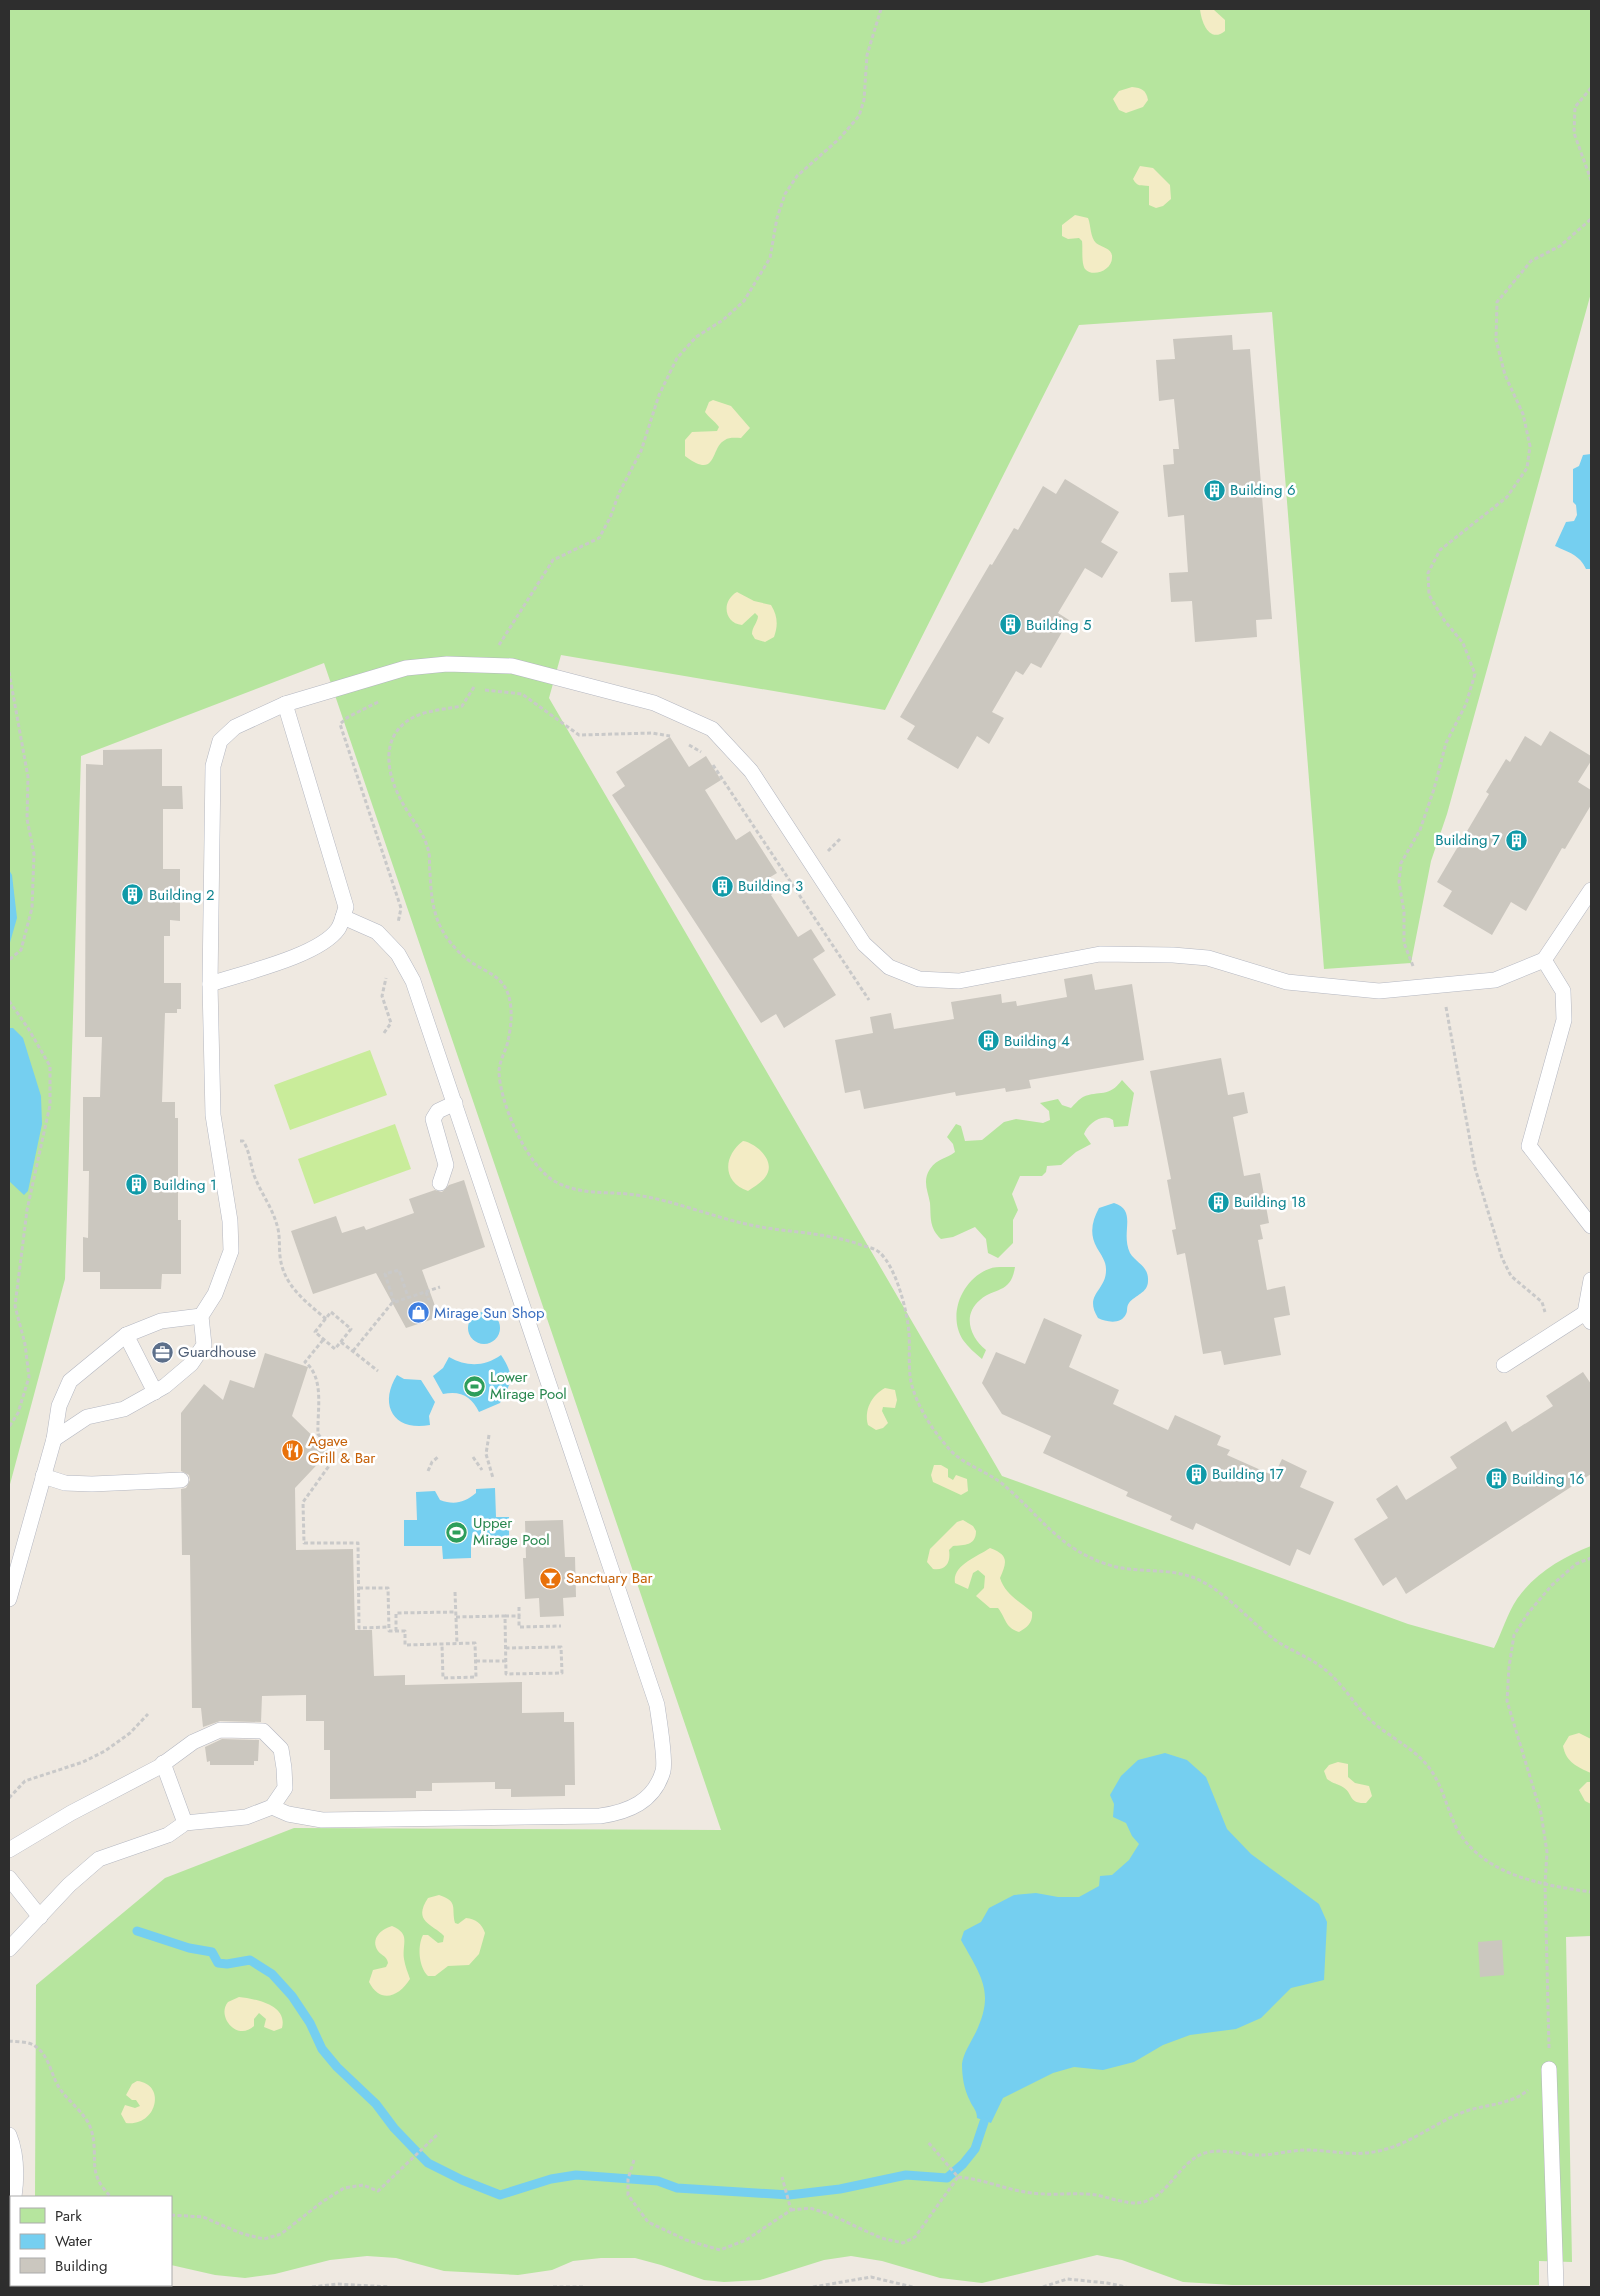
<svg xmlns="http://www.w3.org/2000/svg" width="1600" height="2296" viewBox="0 0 1600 2296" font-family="Jost,sans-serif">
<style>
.green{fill:#b6e59e}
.sand{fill:#f3ecc5}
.pitch{fill:#c9ec9a}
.water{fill:#75cff0}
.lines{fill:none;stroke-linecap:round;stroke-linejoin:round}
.stream{stroke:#75cff0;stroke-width:9}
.building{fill:#cbc7bf}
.lane-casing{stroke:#b4b7c1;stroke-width:16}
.path{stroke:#c9c9c9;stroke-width:3;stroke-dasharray:4 2.5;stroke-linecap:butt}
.lane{stroke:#fff;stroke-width:15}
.labels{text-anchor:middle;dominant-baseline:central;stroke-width:5;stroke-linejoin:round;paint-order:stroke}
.culture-label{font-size:15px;fill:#0d838f;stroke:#fff;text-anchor:start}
.shop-label{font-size:15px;fill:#366cbe;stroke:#fff;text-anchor:start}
.service-label{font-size:15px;fill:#4e5e75;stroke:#fff;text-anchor:start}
.leisure-label{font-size:15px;fill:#27864d;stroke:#fff;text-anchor:start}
.food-label{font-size:15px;fill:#c56008;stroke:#fff;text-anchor:start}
</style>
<rect width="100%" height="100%" fill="#efe9e1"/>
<g class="green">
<path d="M9 9H1591V293L1447 814 1431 861 1411 963 1324 969 1272 312 1079 325 885 710 561 655 549 698 1002 1476 1408 1624 1494 1648C1502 1632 1507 1614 1517 1599 1535 1573 1563 1557 1591 1546V1936L1566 1937 1572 2262 1539 2261V2285H1232L1183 2282 1122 2260 1097 2255 982 2283 940 2278 882 2261 851 2256 824 2260 760 2280 724 2282 704 2280 661 2265 635 2258H601L573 2261 552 2270 518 2275 444 2271 396 2258 367 2256 330 2260 275 2274 245 2278 215 2275 171 2265V2197H35L36 1985 165 1878 294 1828 721 1830 324 663 81 756 65 1279 9 1488Z"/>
<path d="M1122 1080 1134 1093 1128 1126 1114 1127 1113 1120C1103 1112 1087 1124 1084 1134L1091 1144 1076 1152 1061 1165 1047 1166 1046 1172 1042 1176H1020L1012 1194 1018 1210 1013 1220V1243L998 1258 988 1253 986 1239 975 1227 953 1237 941 1239C929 1228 931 1217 930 1203 928 1191 922 1181 930 1169 937 1158 947 1159 955 1152L953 1144 947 1137 956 1124 961 1126 965 1141 982 1140 1004 1122 1016 1119 1043 1123 1050 1120 1049 1111 1040 1103 1058 1099 1062 1105 1071 1108C1074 1105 1079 1099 1083 1097 1099 1090 1109 1098 1122 1080Z"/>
<path d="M1004 1267H1015C1011 1294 995 1287 980 1300 962 1315 970 1337 986 1350L982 1359C975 1353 968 1347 963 1340 947 1315 962 1279 989 1269 993 1267 999 1267 1004 1267Z"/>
</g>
<g class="sand">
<path d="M1200 9H1213L1225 20V31C1209 44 1201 21 1200 9Z"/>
<path d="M1132 87C1142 88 1146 90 1148 100L1143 107 1126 113 1119 110 1113 99 1119 91Z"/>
<path d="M1140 166 1153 168 1170 185 1171 199 1163 206 1156 208 1149 205V186C1141 185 1137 187 1133 179Z"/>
<path d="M1075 215 1088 218C1091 225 1090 237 1096 243 1102 248 1113 248 1112 258 1112 270 1093 278 1085 269 1081 263 1083 248 1082 241L1079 238 1068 239 1062 236V225Z"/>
<path d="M713 400 731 406 750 428 741 438C736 438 729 437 725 440 710 447 718 481 685 456V440L692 432 717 431 719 427C715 421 709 418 705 412L709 402Z"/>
<path d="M737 592 754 601 771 605C778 616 778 626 774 637L765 642 755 639 752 634C752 627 758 622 758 616L755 613 742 625C724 623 721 601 737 592Z"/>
<path d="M743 1141C755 1143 773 1158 768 1172 765 1181 755 1186 748 1191 722 1182 723 1156 743 1141Z"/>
<path d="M885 1388 895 1390 897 1400 895 1408 883 1407 882 1411 888 1423 883 1428 876 1430 868 1425C864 1410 871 1396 885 1388Z"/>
<path d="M934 1465H941L948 1469V1477L953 1480 956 1475 967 1479 968 1491 961 1495 933 1482 931 1475Z"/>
<path d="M963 1520 973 1526 976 1531C976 1546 964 1545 953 1546L949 1550C951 1562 946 1571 933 1569L927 1562 930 1549 957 1522Z"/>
<path d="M990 1548C1009 1555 1007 1562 1000 1578 1005 1594 1019 1601 1032 1612 1033 1622 1028 1627 1019 1632 1005 1628 1006 1618 998 1608H990L976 1596 984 1588 985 1576 978 1570 973 1573 968 1589 955 1583C952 1565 977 1557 990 1548Z"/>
<path d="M1579 1733 1591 1739V1773C1577 1767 1566 1762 1563 1746L1569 1736Z"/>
<path d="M1338 1762 1348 1764V1777L1355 1783 1369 1786 1372 1796 1366 1803C1347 1804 1354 1792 1341 1786 1335 1783 1332 1783 1327 1779L1324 1771 1329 1765Z"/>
<path d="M1587 1782H1591V1804L1585 1801 1579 1790Z"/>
<path d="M439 1895C459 1902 451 1907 455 1923L458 1924 466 1918C476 1919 482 1924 485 1933L479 1954 469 1965 448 1966 435 1976H428C419 1967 417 1947 423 1935H428L438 1943 443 1942 444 1936C433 1924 412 1922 428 1898Z"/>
<path d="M392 1926C411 1934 402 1943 404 1959 405 1966 408 1973 410 1979 399 1997 380 2004 369 1982L373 1970 386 1967 388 1963C387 1956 382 1956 378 1951 370 1939 381 1929 392 1926Z"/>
<path d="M239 1997C255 1999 288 2004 282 2028L274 2031 264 2027 266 2019 259 2013 254 2019V2026C237 2042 216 2016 228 2002Z"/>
<path d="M137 2081C167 2084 157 2127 126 2123L121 2114 125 2105 135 2108 140 2106 136 2100H132L126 2095 132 2084Z"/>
</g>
<g class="pitch">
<path d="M370 1050 387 1095 290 1130 274 1085Z"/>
<path d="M395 1124 411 1169 314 1204 298 1159Z"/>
</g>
<g class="water">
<path d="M1591 454V569H1586C1580 555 1568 552 1555 546L1566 522 1574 521 1577 515 1576 505 1573 502V469L1579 466 1583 455Z"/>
<path d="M9 870 12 875 17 918 9 946Z"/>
<path d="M9 1028H13L23 1038 41 1096 42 1124 28 1191 24 1195 9 1181Z"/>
<path d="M1114 1203C1138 1211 1120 1232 1130 1253 1136 1263 1149 1266 1148 1281 1148 1293 1135 1295 1129 1303 1126 1307 1128 1311 1126 1314 1121 1325 1106 1322 1098 1318 1083 1294 1107 1291 1106 1269 1106 1261 1101 1255 1097 1248 1089 1234 1092 1221 1099 1208Z"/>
<circle cx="484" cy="1328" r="16"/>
<path d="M501 1355C515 1376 512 1382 500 1403L479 1412C472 1397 461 1390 443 1394L433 1376 443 1368 449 1357C467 1367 484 1367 501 1355Z"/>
<path d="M397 1375 404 1379 421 1380 435 1402 429 1416 430 1425C394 1432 378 1405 397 1375Z"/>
<path d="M495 1488 496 1517H509V1545H471V1558L443 1559 442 1546H404V1520H417L416 1492 435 1491 440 1500C454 1505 464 1503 476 1493V1489Z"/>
<path d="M1165 1753 1187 1760 1206 1777 1227 1829 1251 1854 1319 1904 1327 1922 1324 1980 1291 1988 1261 2018 1236 2029 1190 2035 1163 2045 1134 2062 1103 2070 1074 2067 1053 2073 1003 2098 991 2123 977 2118C977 2110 973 2108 970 2101 964 2089 962 2077 962 2064 963 2054 971 2042 976 2032 995 1992 981 1976 961 1940L964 1931 981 1922 989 1908 1014 1895 1036 1893 1058 1897H1079L1099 1886 1100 1876 1112 1875 1129 1860 1139 1844 1132 1836 1126 1823 1113 1817 1114 1804 1110 1795 1121 1776 1138 1760Z"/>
</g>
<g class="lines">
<path class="stream" d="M137 1931 189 1948 212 1952 218 1963 227 1964 250 1960 272 1974 292 1996 310 2023 322 2049 337 2067 376 2104 394 2128 417 2152 428 2163 462 2180 500 2195 551 2179 576 2175 658 2181 677 2188 789 2195 840 2189 906 2175 947 2178 963 2164 975 2149 984 2122"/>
</g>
<g class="building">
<path d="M1232 335 1233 350 1250 349 1272 619 1256 620 1257 637 1195 642 1192 601 1171 602 1169 573 1188 572 1184 515 1168 517 1163 465 1174 464 1173 449H1179L1174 399 1159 401 1156 360 1175 359 1173 339Z"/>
<path d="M1065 479 1119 512 1101 542 1118 552 1102 578 1085 568 1058 613 1069 620 1041 668 1031 663 1023 675 1016 671 992 712 1004 718 989 744 977 736 958 769 907 739 915 726 900 717 990 564 992 565 1014 528 1018 530 1043 486 1056 494Z"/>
<path d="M1550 731 1591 756V761L1578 782 1591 790V805L1565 849 1562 848 1526 911 1511 902 1492 935 1443 906 1452 891 1437 882 1489 794 1486 792 1506 759 1510 762 1525 736 1541 746Z"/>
<path d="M670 737 689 767 706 756 721 780 705 790 736 840 750 831 777 873 767 879 775 892 771 895 798 937 811 929 825 951 813 959 836 995 784 1028 776 1014 761 1023 612 795 625 786 616 772Z"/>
<path d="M162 749V786H182L183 809H163V869H180V921L170 920V936H164V983H181V1009H177V1013H165L162 1102H175V1118H178V1220H181V1274H162L161 1289H100V1272H83V1237L88 1238 89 1171H83V1097H100L102 1037H85L86 764 103 765V750Z"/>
<path d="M1092 974 1095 990 1132 984 1144 1060 1029 1080 1031 1088 1006 1092 1005 1088 956 1096 955 1092 864 1109 860 1090 845 1093 835 1040 873 1033 870 1017 891 1013 894 1029 954 1019 951 1002 1001 994 1002 1003 1016 1001 1017 1006 1067 997 1064 979Z"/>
<path d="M1221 1058 1228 1095 1244 1092 1248 1113 1233 1117 1244 1176 1260 1173 1269 1223 1260 1225 1263 1239 1258 1240 1267 1290 1285 1286 1290 1315 1274 1318 1281 1355 1224 1365 1221 1351 1203 1354 1185 1253 1177 1255 1172 1230 1176 1229 1167 1180 1171 1179 1150 1071Z"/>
<path d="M464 1180 485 1247 422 1270 439 1317 406 1328 376 1273 313 1294 291 1231 336 1216 342 1233 364 1226 366 1230 414 1213 409 1199 435 1190 442 1192 449 1185Z"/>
<path d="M1044 1318 1082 1335 1069 1367 1119 1390 1113 1404 1168 1430 1175 1415 1221 1436 1217 1445 1230 1450 1227 1455 1274 1476 1282 1459 1307 1471 1300 1487 1334 1502 1310 1555 1297 1549 1290 1566 1196 1523 1193 1530 1170 1520 1172 1516 1126 1496 1128 1492 1043 1453 1051 1436 1002 1414 982 1383 996 1352 1025 1364Z"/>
<path d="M265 1353 308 1367 292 1416 329 1452 295 1488 296 1550 353 1549 355 1630H372L374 1676 405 1675V1685L522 1682V1713L564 1712V1722H574L575 1785H565V1796L511 1797V1789H495V1782L432 1783V1791H416V1798L330 1799V1750H324V1721H306V1695L262 1696 261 1722 220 1721 203 1727 201 1708H192L190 1555H182L181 1489 186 1488 190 1480 189 1475 181 1471V1413L204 1384 223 1400 230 1380 254 1388Z"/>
<path d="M1583 1372 1591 1384V1474L1406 1594 1396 1577 1383 1586 1354 1539 1388 1518 1376 1499 1397 1485 1406 1500 1457 1468 1450 1457 1506 1421 1512 1432 1553 1406 1546 1396Z"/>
<path d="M563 1520 565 1557H575L576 1597 563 1598 564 1616 540 1617 539 1598 525 1599 523 1558H526L525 1521Z"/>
<path d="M222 1739 259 1740 258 1761H254V1765H210V1761L207 1762 205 1747Z"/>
<path d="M1502 1940 1504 1975 1480 1977 1478 1942Z"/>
</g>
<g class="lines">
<defs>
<g id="lane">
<path d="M1544 960 1563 991 1564 1020 1529 1146 1591 1226"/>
<path d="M210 984C243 973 319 956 338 929 342 923 344 913 346 907L285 704"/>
<path d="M440 1183 446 1165 433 1119 438 1111 455 1103"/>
<path d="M1591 1280 1585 1313 1591 1322"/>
<path d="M126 1335 155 1392"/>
<path d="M1504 1365 1585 1313"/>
<path d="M54 1439 87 1417 124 1409 165 1386 191 1364 204 1345 201 1316 215 1294 231 1251 230 1221 213 1115 210 984 213 766 220 741 235 727 285 704 406 668 447 664 512 666 654 703 712 729 751 771 864 944 889 967 919 979 959 981 1100 954 1173 955 1208 958 1287 982 1379 991 1495 980 1544 960 1591 890"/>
<path d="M43 1476 65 1483 92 1484 181 1480"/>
<path d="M9 1599 54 1439 59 1406 70 1381 126 1335 161 1321 201 1316"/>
<path d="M163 1763 185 1823"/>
<path d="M272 1807 288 1814 322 1820 600 1816C628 1812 654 1802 663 1771 666 1760 659 1720 657 1705L413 981 398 954 377 932 343 917"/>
<path d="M9 1850 71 1813 159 1767 193 1742 220 1730 263 1731 281 1749 284 1768 285 1788 272 1807 246 1817 185 1823 168 1835 99 1859 69 1885 9 1949"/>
<path d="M9 1878 40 1917"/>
<path d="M1549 2069 1556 2287"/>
<path d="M9 2135C17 2155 17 2176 14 2197"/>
<path d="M9 2258 11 2222"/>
</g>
</defs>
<use href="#lane" class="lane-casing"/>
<g class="path">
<path d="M1591 88 1575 107 1574 133 1591 180"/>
<path d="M499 645 553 560 599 538 610 518 619 493 641 451 659 395 677 358 696 337 723 320 744 301 770 258 777 218 785 194 797 176 839 139 859 116 864 100 867 55 881 9"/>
<path d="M9 672 28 777 27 819 34 854 32 908 21 950 9 960"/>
<path d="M474 687 462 706C447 709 428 710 414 717 379 735 386 773 402 802 411 819 425 833 429 853 430 860 429 866 430 873 431 896 433 918 447 938 452 945 460 954 467 959 483 972 503 974 509 997 513 1012 511 1029 507 1045 504 1054 499 1063 499 1072 500 1103 527 1167 556 1182 585 1197 612 1190 642 1196 677 1202 711 1216 746 1224 784 1233 823 1231 861 1245 867 1247 874 1248 879 1252 896 1266 908 1313 909 1334 910 1350 908 1366 911 1382 917 1407 933 1431 950 1450 965 1466 990 1472 1006 1487 1041 1517 1059 1548 1106 1564 1134 1574 1164 1567 1192 1577 1226 1590 1249 1622 1278 1642 1294 1652 1313 1659 1328 1672 1343 1685 1353 1702 1366 1716 1385 1735 1410 1745 1427 1765 1442 1783 1446 1806 1456 1827 1481 1875 1542 1885 1591 1892"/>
<path d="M485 690 522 694 579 735 652 733 670 736"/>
<path d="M378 702 348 717 340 724 401 908 398 923"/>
<path d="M689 745 701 752"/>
<path d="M713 765 869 1000"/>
<path d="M828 851 840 839"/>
<path d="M1413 966 1404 943V912L1399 882 1401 863 1420 830 1434 789 1446 743 1466 704 1475 674 1463 643 1444 620 1429 595 1428 573 1440 550 1507 497 1527 468 1530 446 1523 414 1505 375 1496 340 1497 302 1531 261 1560 246 1591 219"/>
<path d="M9 1001 28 1028 50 1066V1105L27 1210 15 1306 25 1344 29 1377 18 1413 9 1427"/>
<path d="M1446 1007 1475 1168 1502 1258 1511 1276 1542 1302 1545 1312"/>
<path d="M384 1033 391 1023 382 996 386 978"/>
<path d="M240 1141H243C251 1153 250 1167 256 1180 263 1196 274 1211 278 1229 280 1238 279 1247 280 1256 283 1285 305 1301 326 1319"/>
<path d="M426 1292 429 1300"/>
<path d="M394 1302 385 1274 399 1270 408 1297"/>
<path d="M331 1312 351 1329 335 1349 315 1332Z"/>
<path d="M323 1340 305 1362C325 1378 317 1410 318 1434L332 1451 333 1456 329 1466 303 1502 304 1543H358L359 1628 389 1627"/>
<path d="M341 1342 378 1371"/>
<path d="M353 1351 392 1303 440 1287"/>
<path d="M489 1435 486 1454 493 1478"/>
<path d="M473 1457 482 1470"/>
<path d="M428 1471 432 1462 438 1457"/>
<path d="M359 1588H388L389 1631H405V1645L475 1643 476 1677 443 1678 442 1645"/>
<path d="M455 1592 457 1644"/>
<path d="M519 1607V1616"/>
<path d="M505 1616H519V1627L561 1626"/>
<path d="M456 1617 505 1616 506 1674 562 1673 561 1647 506 1648"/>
<path d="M396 1631V1613L456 1612"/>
<path d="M476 1661H506"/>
<path d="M9 1798 25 1781 83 1762 105 1751 130 1733 148 1714"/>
<path d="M9 2041C17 2042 28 2041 35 2046 50 2056 51 2076 60 2089 69 2102 86 2114 91 2129 100 2159 85 2171 111 2197"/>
<path d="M1549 2048 1545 1884 1547 1852 1541 1813 1507 1701 1509 1667 1514 1635 1529 1612 1552 1585 1576 1564 1591 1558"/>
<path d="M634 2160 628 2179V2195L648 2222 686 2240 720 2250 746 2240 791 2210 782 2177"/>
<path d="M958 2177C984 2179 1006 2190 1032 2193 1053 2196 1075 2192 1096 2195 1107 2197 1127 2204 1137 2203 1169 2201 1178 2158 1209 2152 1225 2149 1238 2154 1254 2155 1272 2156 1289 2150 1307 2150 1331 2150 1354 2157 1378 2151 1409 2145 1433 2124 1461 2113 1482 2104 1510 2106 1528 2090"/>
<path d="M791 2210 810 2208 829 2214 881 2238 903 2243 915 2237 958 2177 927 2141"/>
<path d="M171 2215 203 2217 243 2234 264 2239 281 2234 322 2202 344 2188 363 2185 378 2191 439 2133"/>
<path d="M9 2283 11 2282"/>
<path d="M157 2285 163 2287"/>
<path d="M312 2287 337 2284 390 2287"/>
<path d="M553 2287H583"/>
<path d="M813 2287 871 2277 913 2287"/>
<path d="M1043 2287 1067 2279 1107 2283 1126 2287"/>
</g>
<use href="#lane" class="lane"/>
</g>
<defs>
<symbol id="building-disc" viewBox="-11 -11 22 22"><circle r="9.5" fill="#0f9aa8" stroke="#fff"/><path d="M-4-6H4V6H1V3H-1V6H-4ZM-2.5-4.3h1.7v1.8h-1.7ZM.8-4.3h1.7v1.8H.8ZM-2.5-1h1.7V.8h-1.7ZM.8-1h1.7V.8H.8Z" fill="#fff"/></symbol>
<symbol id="shop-disc" viewBox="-11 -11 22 22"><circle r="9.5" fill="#3f7fe0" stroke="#fff"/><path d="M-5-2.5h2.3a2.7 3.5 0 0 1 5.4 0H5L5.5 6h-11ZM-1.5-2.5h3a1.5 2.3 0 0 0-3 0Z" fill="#fff"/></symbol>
<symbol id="office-disc" viewBox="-11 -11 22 22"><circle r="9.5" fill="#5c6f8a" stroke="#fff"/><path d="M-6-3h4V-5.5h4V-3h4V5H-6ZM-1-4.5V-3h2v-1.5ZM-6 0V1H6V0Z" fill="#fff"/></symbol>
<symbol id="stadium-disc" viewBox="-11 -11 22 22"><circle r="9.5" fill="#2e9e5b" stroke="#fff"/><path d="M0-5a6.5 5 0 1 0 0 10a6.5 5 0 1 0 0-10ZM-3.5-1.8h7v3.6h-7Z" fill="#fff"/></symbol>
<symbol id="restaurant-disc" viewBox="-11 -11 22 22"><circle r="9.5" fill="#e8710a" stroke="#fff"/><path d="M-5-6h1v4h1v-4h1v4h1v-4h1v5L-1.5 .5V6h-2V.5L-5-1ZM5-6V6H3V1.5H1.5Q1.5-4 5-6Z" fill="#fff"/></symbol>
<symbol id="bar-disc" viewBox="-11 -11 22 22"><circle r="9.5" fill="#e8710a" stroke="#fff"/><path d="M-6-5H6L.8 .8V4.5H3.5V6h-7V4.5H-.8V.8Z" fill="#fff"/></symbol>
</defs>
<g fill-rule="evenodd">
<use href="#building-disc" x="1202" y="478" width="25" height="25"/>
<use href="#building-disc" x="998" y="612" width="25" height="25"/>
<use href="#building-disc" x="1504" y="828" width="25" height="25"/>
<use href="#building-disc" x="710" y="874" width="25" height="25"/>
<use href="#building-disc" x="120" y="882" width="25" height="25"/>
<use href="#building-disc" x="976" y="1028" width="25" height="25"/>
<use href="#building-disc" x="124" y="1172" width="25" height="25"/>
<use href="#building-disc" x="1206" y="1190" width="25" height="25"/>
<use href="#shop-disc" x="406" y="1300" width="25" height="25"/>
<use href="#office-disc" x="150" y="1340" width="25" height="25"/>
<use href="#stadium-disc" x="462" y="1374" width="25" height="25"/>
<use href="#restaurant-disc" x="280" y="1438" width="25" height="25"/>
<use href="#building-disc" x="1184" y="1462" width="25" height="25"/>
<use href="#building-disc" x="1484" y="1466" width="25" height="25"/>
<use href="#stadium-disc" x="444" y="1520" width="25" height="25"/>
<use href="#bar-disc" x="538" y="1566" width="25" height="25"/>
</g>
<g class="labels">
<g class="culture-label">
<text x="1230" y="490">Building 6</text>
<text x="1026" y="625">Building 5</text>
<text x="1500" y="840" text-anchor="end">Building 7</text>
<text x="738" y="886">Building 3</text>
<text x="149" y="895">Building 2</text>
<text x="1004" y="1041">Building 4</text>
<text x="153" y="1185">Building 1</text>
<text x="1234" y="1202">Building 18</text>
<text x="1212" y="1474">Building 17</text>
<text x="1512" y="1479">Building 16</text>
</g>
<g class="shop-label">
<text x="434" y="1313">Mirage Sun Shop</text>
</g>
<g class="service-label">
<text x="178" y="1352">Guardhouse</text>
</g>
<g class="leisure-label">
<text x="490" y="1377">Lower<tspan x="490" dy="17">Mirage Pool</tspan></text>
<text x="473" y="1523">Upper<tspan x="473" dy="17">Mirage Pool</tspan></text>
</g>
<g class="food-label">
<text x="308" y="1441">Agave<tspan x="308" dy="17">Grill &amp; Bar</tspan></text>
<text x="566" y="1578">Sanctuary Bar</text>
</g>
</g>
<rect width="1600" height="2296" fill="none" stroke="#2e2e2e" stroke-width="20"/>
<rect x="10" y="2196" width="162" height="90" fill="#ffffff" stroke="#ababab"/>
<rect x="20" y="2208" width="25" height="15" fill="#b6e59e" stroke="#ababab"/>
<text x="55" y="2221" font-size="15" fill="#2e2e2e">Park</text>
<rect x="20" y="2234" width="25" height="15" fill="#75cff0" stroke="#ababab"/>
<text x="55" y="2246" font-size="15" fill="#2e2e2e">Water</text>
<rect x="20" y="2258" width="25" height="15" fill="#cbc7bf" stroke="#ababab"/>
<text x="55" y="2271" font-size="15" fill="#2e2e2e">Building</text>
</svg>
